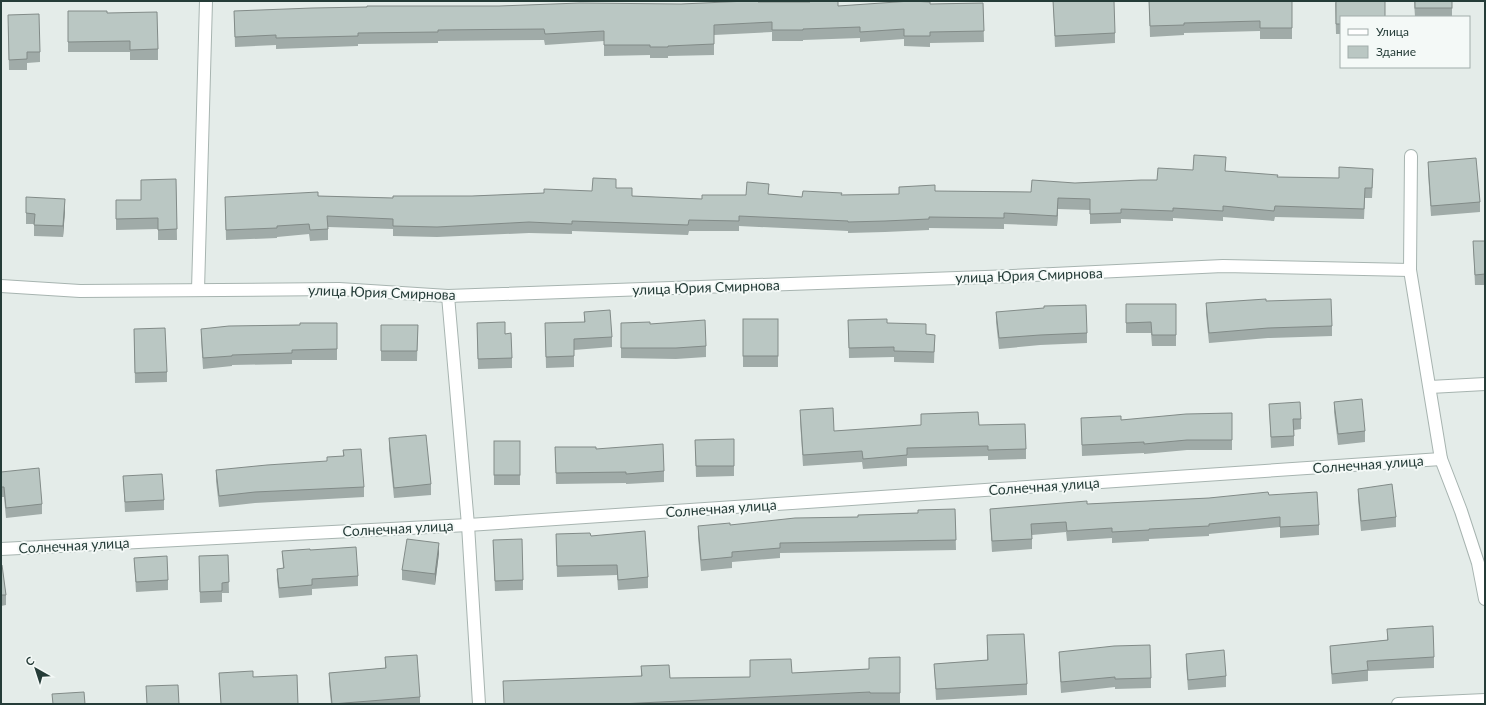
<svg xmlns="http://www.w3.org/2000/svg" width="1486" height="705" viewBox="0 0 1486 705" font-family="Lato,sans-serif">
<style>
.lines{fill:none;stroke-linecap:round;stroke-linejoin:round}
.minor-casing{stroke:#a7b4b0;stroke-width:14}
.minor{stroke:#fff;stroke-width:12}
.wall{fill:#a0aba8}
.shaded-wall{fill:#828b88}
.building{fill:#bac7c3;stroke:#828b88}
.labels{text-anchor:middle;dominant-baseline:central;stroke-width:4;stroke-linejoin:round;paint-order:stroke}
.street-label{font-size:14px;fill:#253c38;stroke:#f4f9f7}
</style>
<rect width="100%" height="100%" fill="#e4ece9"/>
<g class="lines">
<defs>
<g id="minor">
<path d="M1411 156 1410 270 1441 459 1461 511 1478 563 1485 599"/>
<path d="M1 286 80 291 339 289 448 296 1013 276 1223 266 1410 270"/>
<path d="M198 290 206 1"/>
<path d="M448 296 468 525 479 704"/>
<path d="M1430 387 1485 384"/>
<path d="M1 549 468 525 1441 459"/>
<path d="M1398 704 1485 700"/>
</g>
</defs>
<use href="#minor" class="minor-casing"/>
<use href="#minor" class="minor"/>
</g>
<g class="wall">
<path d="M1053 1 1115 33V43L1055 47Z"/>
<path d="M1149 1H1292V39H1260V31L1184 33V35L1150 37Z"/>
<path d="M1335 1 1341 17V34H1336Z"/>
<path d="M1414 1H1452V17H1415Z"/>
<path d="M758 2 838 6 983 3 984 42 930 43V47L904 46V39L860 42V38L803 40V41H772V32L714 35V55L668 56V58H650V55L604 56V41L545 45 544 40 438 41V43L358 44V46L276 49V45L235 47 234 11 499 6 681 4Z"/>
<path d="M68 11 107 13 158 49V60H130V52H68Z"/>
<path d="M8 26 40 52V62L27 63V70H9Z"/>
<path d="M1428 162 1480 202V212L1431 216 1428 173Z"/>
<path d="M1226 171 1278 177 1373 179 1372 198H1365L1364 219 1275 217 1274 221 1223 217V221L1173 218V221L1121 219V223L1090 224V210L1058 209 1057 226 1004 224V229L929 228V230L885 232 848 233V231L739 226V231H689L688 235 572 231V234L529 233 437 237 393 236V229L328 227V240L310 241 309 234 277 237V238L226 240 225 197 318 196 393 198 472 196 592 191 616 188 632 196 702 199 746 195 769 194 802 197 841 195 899 194 935 191 1031 192 1075 183 1157 180Z"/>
<path d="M176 179 177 240H158V229L116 230V200H141Z"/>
<path d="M65 210 63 237 34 236V224H26V213Z"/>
<path d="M1473 241H1485V285H1475Z"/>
<path d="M1266 301 1332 326V336L1268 338 1209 343 1206 314V303Z"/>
<path d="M1126 304H1176V346H1152L1151 333H1126Z"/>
<path d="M584 312 612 337V347L574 350V367L546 368 545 323 584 322Z"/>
<path d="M996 312 1087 333V343L1040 345 999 349 996 322Z"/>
<rect x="743" y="319" width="35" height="48"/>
<path d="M848 320 887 323 926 334 935 335 934 363 894 362V357L849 358Z"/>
<path d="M337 323V360H292V364L232 365V366L203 369 201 339V329L300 325Z"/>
<path d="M477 323 505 334 512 358V368L478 369Z"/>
<path d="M621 323 650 324 706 346V357L676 359 621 358Z"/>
<path d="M381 325H418L417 361H381Z"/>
<path d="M134 329 167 372V382L135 383Z"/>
<path d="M1334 402 1365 431V442L1338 445 1334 412Z"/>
<path d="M1269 404 1301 419V429L1294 430V446L1271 448Z"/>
<path d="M800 410 834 431 979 425 1026 449V459L988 460V456L907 458V466L863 469 862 462 803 466 800 421Z"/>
<path d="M1232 413V450H1187L1144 454V453L1082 456 1081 418 1121 420Z"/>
<path d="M389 438 431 484V495L394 498 389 449Z"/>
<path d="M695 440 734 466V476L696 477Z"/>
<rect x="494" y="441" width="26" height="44"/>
<path d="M555 447 596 449 664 471V482L626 484V483L556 484Z"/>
<path d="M343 450 364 487V497L255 503 219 507 216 481V470L327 462 343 456Z"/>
<path d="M1 472 42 504V514L6 518 4 497H1Z"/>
<path d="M123 476 164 500V510L125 512Z"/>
<path d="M1358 489 1396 517V527L1361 531 1358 499Z"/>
<path d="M1269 495 1319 525V535L1280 538V527L1209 534V536L1149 539V541L1112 543V538L1067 541 1066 532 1032 535V549L992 552 990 519V509Z"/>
<path d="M955 509 956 550 780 553V558L732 562V568L701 571 698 537V526L730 525 918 513Z"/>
<path d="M556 534 591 536 648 577V588L618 590 617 575 557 577Z"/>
<path d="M493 540 523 580V590L495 591Z"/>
<path d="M310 550 358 576V586L312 589V595L279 598 277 579V569L283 568 282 551Z"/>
<path d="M439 553 435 585 402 580V570Z"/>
<path d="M228 555 229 593H222V602L200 603 199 567Z"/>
<path d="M134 558 168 580V590L136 592Z"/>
<path d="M1 565 6 595V605L1 606Z"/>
<path d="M1387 629 1434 657V668L1368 671V681L1332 684 1330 657V646L1387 640Z"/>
<path d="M987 635 1027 684V695L936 700 934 664 987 660Z"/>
<path d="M1059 652 1151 678V688L1115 689V687L1061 693 1059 662Z"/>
<path d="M1186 654 1226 676V687L1188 690 1186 664Z"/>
<path d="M385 657 420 697V704H331L329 683V673L385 668Z"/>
<path d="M900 657V703L870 704V703L841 704H504L641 676V666L670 678 750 677V660L792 673 869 669Z"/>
<path d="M219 673 253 677 298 704H221Z"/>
</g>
<g class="shaded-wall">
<path d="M1058 198V209L1057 226V216Z"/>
<path d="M65 199V210L63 237V226Z"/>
<path d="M439 543V553L435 585V574Z"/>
</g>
<g class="building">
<path d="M748 1H758V2H810V1H838V6L911 1 930 2V4L983 3 984 31 930 32V36H904V29L860 32V27L803 29V30H772V22L714 25V44L668 46V47H650V45H604V31L545 34 544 29 438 30V32L358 33V36L276 38V35L235 37 234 11 312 8 367 7V6H499L580 3 681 4Z"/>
<path d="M1053 1H1114L1115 33 1055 36Z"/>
<path d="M1149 1H1292V28H1260V21L1184 23V25L1150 26Z"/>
<path d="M1336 1H1385V17H1341V24H1336Z"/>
<rect x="1415" y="1" width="37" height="7"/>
<path d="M68 11H107V13L157 12 158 49 130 50V41L68 42Z"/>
<path d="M39 14 40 52H27V59L9 60 8 15Z"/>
<path d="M1194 155 1226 157 1225 171 1278 175 1277 177 1339 178V167L1373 169 1372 188H1365L1364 209 1275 206 1274 211 1223 206V211L1173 208V211L1121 209V213L1090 214V199L1058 198 1057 216 1004 213V218L929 217V219L885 221 848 222V221L739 216V221L689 220 688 225 572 221V224L529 222 437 227 393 226V219L327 216 328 229 310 230 309 224 277 226V228L226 230 225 197 318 192V196L393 198V196H472L544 193V189L592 191 593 178 616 179V188H632V196L702 199V195H746L747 182 769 184 768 194 802 197 803 191 842 193 841 195 899 194V187L935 185V191L1031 192 1032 180 1075 183 1141 180H1157L1158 168 1193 170Z"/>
<path d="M1476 158 1480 202 1431 206 1428 162Z"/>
<path d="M176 179 177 229 158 230V218L116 219V200H141V180Z"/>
<path d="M26 197 65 199 63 226 34 225 35 214 26 213Z"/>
<path d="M1473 241H1485V274L1475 275Z"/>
<path d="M1266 299V301L1331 299 1332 326 1268 328 1209 333 1206 303Z"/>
<path d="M1126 304H1176V335H1152L1151 322 1126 323Z"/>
<path d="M1086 305 1087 333 1040 335 999 338 996 312 1044 308V306Z"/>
<path d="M610 310 612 337 574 339V356L546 357 545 323 585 322 584 312Z"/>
<rect x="743" y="319" width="35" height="37"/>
<path d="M887 319V323L926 324V334L935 335 934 352 894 351V347L849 348 848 320Z"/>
<path d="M705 320 706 346 676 348H621V323L650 322V324Z"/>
<path d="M505 322V334L511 333 512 358 478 359 477 323Z"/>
<path d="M300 323H337V349L292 350V353L232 355V356L203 358 201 329 229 326 300 325Z"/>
<path d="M381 325H418L417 351H381Z"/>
<path d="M165 328 167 372 135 373 134 329Z"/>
<path d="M1362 399 1365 431 1338 434 1334 402Z"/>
<path d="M1300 402 1301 419H1293L1294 436 1271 437 1269 404Z"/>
<path d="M833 408 834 431 921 425V414L978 412 979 425 1025 424 1026 449 988 450V446L907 448V455L863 459 862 451 803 455 800 410Z"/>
<path d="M1232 413V440H1187L1144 444V442L1082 445 1081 418 1121 416V420L1186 414Z"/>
<path d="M426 435 431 484 394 488 389 438Z"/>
<path d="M734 439V466H696L695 440Z"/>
<rect x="494" y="441" width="26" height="34"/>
<path d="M663 444 664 471 626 474V472L556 473 555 447H596V449Z"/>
<path d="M361 449 364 487 255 492 219 496 216 470 267 465 327 461V457L344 456 343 450Z"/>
<path d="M39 468 42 504 6 508 4 487H1V472Z"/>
<path d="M162 474 164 500 125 502 123 476Z"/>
<path d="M1392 484 1396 517 1361 521 1358 489Z"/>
<path d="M1268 492 1269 495 1317 492 1319 525 1280 527V517L1209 524V526L1149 529V530L1112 532V528L1067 531 1066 522 1031 524 1032 539 992 541 990 509 1087 501V504L1209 498Z"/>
<path d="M955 509 956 540 780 543V548L732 552V557L701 560 698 526 730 523V525L795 518 858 517V515L918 513V510Z"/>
<path d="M645 531 648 577 618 580 617 565 557 566 556 534 590 533 591 536Z"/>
<path d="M407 539 439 543 435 574 402 570Z"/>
<path d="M522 539 523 580 495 581 493 540Z"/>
<path d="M356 547 358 576 312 579V585L279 588 277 569 284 568 282 551 310 549V550Z"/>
<path d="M228 555 229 582 222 583V591L200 592 199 556Z"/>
<path d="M167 556 168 580 136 582 134 558Z"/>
<path d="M1 565H2L6 595H1Z"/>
<path d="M1433 626 1434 657 1367 661 1368 670 1332 674 1330 646 1388 640 1387 629Z"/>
<path d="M1024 634 1027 684 936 689 934 664 988 660 987 635Z"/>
<path d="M1150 645 1151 678 1115 679V677L1061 682 1059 652 1114 646Z"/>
<path d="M1224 650 1226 676 1188 680 1186 654Z"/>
<path d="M417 655 420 697 332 704 329 673 386 668 385 657Z"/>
<path d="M900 657V693H870V692L619 704H504L503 681 642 676 641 666 669 665 670 678 750 677V660L791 659 792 673 869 669V658Z"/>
<path d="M253 671V677L297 675 298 704H221L219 673Z"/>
<path d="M178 685 179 704H147L146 686Z"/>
<path d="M84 692 85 704H53L52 694Z"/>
</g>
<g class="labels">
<g class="street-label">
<text transform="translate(1029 275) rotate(-2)">улица Юрия Смирнова</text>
<text transform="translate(706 287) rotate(-2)">улица Юрия Смирнова</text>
<text transform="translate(382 292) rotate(2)">улица Юрия Смирнова</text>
<text transform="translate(1368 464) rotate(-4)">Солнечная улица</text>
<text transform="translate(1044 486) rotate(-4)">Солнечная улица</text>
<text transform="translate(721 508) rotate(-4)">Солнечная улица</text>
<text transform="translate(398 528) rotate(-3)">Солнечная улица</text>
<text transform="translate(74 545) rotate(-3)">Солнечная улица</text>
</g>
</g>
<rect width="1486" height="705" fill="none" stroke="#253c38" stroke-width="4"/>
<rect x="1340" y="16" width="130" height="52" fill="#f4f9f7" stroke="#a1adab"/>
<rect x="1348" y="29" width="20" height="6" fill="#ffffff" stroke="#a1adab"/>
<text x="1376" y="36" font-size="12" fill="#253c38">Улица</text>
<rect x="1348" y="46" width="20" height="12" fill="#bac7c3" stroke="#a1adab"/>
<text x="1376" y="56" font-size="12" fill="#253c38">Здание</text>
<g transform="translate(36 669) rotate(321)" stroke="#f4f9f7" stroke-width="3" paint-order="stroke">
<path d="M0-3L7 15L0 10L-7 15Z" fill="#253c38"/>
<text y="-6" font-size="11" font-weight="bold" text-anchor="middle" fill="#253c38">С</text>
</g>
</svg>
